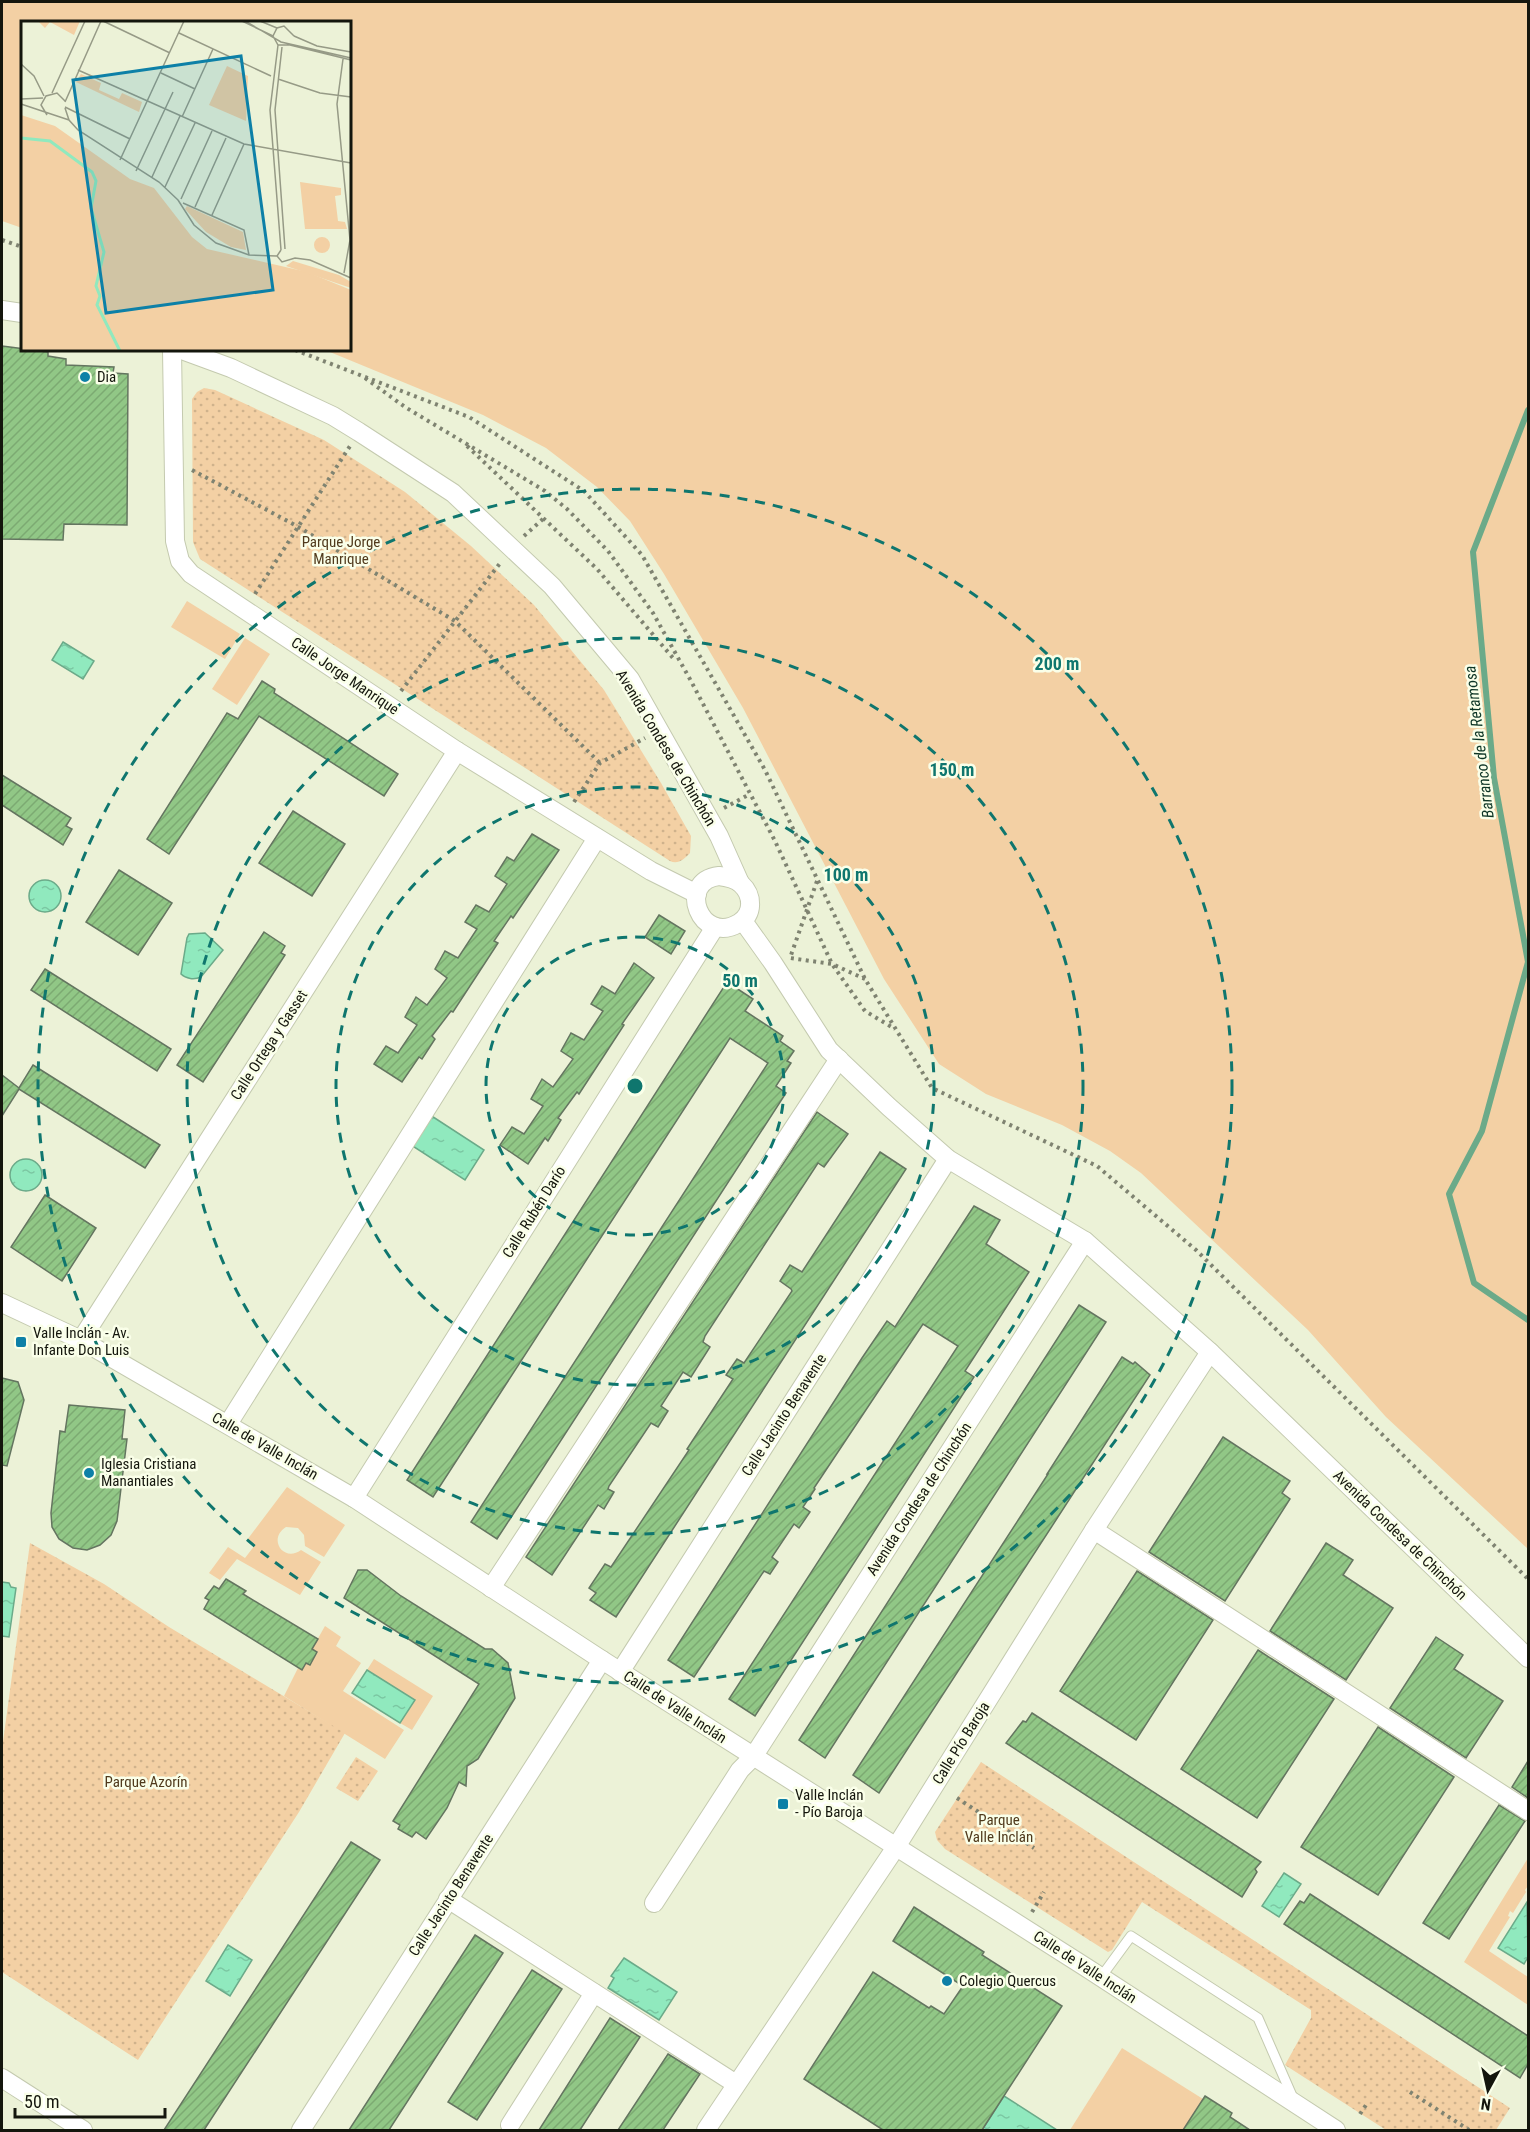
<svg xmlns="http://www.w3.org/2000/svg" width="1530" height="2132" viewBox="0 0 1530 2132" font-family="'Roboto Condensed',sans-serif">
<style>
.grass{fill:#f3d0a4}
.park{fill:url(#park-dots)}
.water{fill:url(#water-ripples);stroke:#6baa89;stroke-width:1.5}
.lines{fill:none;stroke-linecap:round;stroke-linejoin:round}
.stream{stroke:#6baa89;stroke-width:6}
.building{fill:url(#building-hatch);stroke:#647560;stroke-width:1.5}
.service-casing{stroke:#c4caaf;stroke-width:11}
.minor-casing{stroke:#c4caaf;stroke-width:20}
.path{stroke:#7f8371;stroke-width:4;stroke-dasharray:3 4.5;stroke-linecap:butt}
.service{stroke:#fff;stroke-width:9}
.minor{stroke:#fff;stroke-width:18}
.ring{fill:none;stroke:#0f766e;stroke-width:3;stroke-dasharray:10 8}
.poi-dot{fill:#0d80a7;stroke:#faffe9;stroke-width:2}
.labels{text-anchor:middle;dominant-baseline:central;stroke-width:5;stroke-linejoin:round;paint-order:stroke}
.poi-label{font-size:15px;fill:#14160d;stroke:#faffe9;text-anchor:start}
.park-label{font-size:15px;fill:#503a1c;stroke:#faffe9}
.street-label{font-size:15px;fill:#14160d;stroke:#faffe9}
.water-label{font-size:16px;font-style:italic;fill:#0d3525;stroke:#faffe9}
.inset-river{fill:none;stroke:#90e9be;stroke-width:3}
.inset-road{fill:none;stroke:#969a86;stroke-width:1.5}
.view{fill:#0d80a7;fill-opacity:0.15;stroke:#0d80a7;stroke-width:3}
.inset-edge{fill:none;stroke:#14160d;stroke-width:3}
.centre{fill:#0f766e;stroke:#faffe9;stroke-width:3}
.ring-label{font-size:18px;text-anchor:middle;font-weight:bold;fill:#0f766e;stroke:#faffe9;stroke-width:5;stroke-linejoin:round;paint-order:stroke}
</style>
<defs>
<pattern id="park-dots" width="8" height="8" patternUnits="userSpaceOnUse" patternTransform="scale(1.5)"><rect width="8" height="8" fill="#f3d0a4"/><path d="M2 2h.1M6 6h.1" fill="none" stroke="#cfb28c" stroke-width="1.8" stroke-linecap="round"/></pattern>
<pattern id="water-ripples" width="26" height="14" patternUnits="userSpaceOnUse" patternTransform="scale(1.5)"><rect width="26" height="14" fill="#90e9be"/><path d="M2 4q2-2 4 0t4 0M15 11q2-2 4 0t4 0" fill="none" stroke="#7bc7a2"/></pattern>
<pattern id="building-hatch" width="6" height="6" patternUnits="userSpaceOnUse" patternTransform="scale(1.5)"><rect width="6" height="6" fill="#91c786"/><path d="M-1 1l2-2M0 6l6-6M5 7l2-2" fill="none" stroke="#7caa72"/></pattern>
</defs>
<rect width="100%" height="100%" fill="#ecf2d7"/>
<g class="grass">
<path d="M2 2H1528V1549L1386 1417 1308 1330 1141 1173 1110 1151 1062 1125 986 1094 939 1064 884 979 743 708 664 574 630 521 597 487 546 448 483 415 325 350H350V22H22V228L2 221Z"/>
<path d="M187 601 240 634 225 659 171 627Z"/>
<path d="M245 638 270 654 237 705 212 689Z"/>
<path d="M287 1487 345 1525 324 1557 305 1546 304 1535 298 1528 286 1527C267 1539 284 1563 301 1550L321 1562 300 1595 237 1559 220 1580 209 1573 228 1547 245 1558 255 1545 247 1540Z"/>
<path d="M325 1626 341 1637 336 1646 361 1663 343 1691 404 1730 385 1759 284 1696 298 1668 302 1670 306 1663 310 1664 317 1653 312 1649Z"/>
<path d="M374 1659 433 1696 412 1730 400 1723 414 1700 367 1670Z"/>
<path d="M1528 1858V1886L1525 1890 1526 1892 1513 1913 1510 1911 1508 1916 1510 1917 1489 1951 1528 1977V2005L1464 1962Z"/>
<path d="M1122 2048 1203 2099 1183 2130H1070Z"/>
</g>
<g class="park">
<path d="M204 388 215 390 324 440 405 492 471 546 534 605 604 690 661 783 691 836 690 853C684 859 678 865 670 861L200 559 193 542 192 399 197 392Z"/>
<path d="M30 1543 104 1584 169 1627 345 1733 299 1812 138 2060 2 1972V1749Z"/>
<path d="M356 1757 378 1771 358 1801 336 1788Z"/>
<path d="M981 1762 1510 2108 1496 2130H1386L1285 2065 1311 2018V2010L1142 1902 1112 1950 1108 1952 945 1849 937 1840 935 1832Z"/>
</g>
<g class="water">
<path d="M63 642 94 661 83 679 52 660Z"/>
<circle cx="45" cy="896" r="16"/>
<path d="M205 933 223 950 201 977C194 980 186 979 181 974L187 938 189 934Z"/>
<path d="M427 1113 484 1150 465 1180 408 1143Z"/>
<circle cx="26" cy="1175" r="16"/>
<path d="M2 1582 9 1583 11 1587 16 1588 9 1637 2 1636Z"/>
<path d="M367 1670 415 1700 400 1723 352 1693Z"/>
<path d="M1284 1873 1301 1884 1279 1917 1262 1906Z"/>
<path d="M1527 1902 1528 1957 1524 1964 1498 1948Z"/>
<path d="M228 1945 252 1960 230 1996 206 1981Z"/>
<path d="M624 1958 677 1992 659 2020 608 1988 614 1978 611 1976Z"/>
<path d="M1004 2096 1057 2130H982Z"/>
</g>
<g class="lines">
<path class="stream" d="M1528 410 1473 552 1494 778 1528 962 1482 1131 1449 1194 1474 1283 1528 1320"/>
</g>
<g class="building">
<path d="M2 346 48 352V356L66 359V365L114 367 113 373 128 374 127 525 64 524 63 540 2 539Z"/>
<path d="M262 681 275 689 274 693 398 774 384 796 259 716 169 854 147 839 227 713 238 719Z"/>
<path d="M2 775 71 818 66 826 72 829 63 845 2 805Z"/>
<path d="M293 811 345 844 312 896 259 863Z"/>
<path d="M532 834 559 850 513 918 511 916 494 941 498 943 453 1012 451 1011 432 1036 435 1039 422 1059 419 1057 402 1082 374 1064 386 1046 398 1053 417 1025 405 1017 416 997 427 1005 447 978 435 969 445 951 458 958 477 929 465 922 476 905 489 912 507 884 495 876 507 857 514 861Z"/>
<path d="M119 870 172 903 138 955 86 922Z"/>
<path d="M659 915 685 931 671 954 645 937Z"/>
<path d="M264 932 285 946 281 953 285 955 203 1082 177 1065Z"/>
<path d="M634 963 654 978 622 1024 624 1025 579 1094 577 1092 558 1118 561 1120 548 1141 545 1138 528 1164 500 1145 512 1127 524 1134 543 1106 531 1099 542 1079 553 1087 573 1059 561 1051 571 1033 584 1040 603 1011 591 1004 602 986 615 994Z"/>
<path d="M45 969 171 1049 157 1071 31 990Z"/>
<path d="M727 982 753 999 745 1011 783 1036 780 1041 794 1051 787 1061 791 1063 776 1086 786 1093 497 1539 471 1522 768 1063 730 1038 433 1497 407 1480Z"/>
<path d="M33 1065 160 1145 145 1168 19 1089 2 1116V1075L19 1088Z"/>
<path d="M817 1112 848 1134 824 1167 818 1163 705 1336 703 1342 710 1347 691 1377 683 1372 661 1406 668 1411 658 1427 651 1423 609 1486 608 1489 614 1492 604 1509 598 1505 552 1575 526 1557Z"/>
<path d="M880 1152 906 1169 616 1617 590 1600 596 1593 589 1588 605 1564 611 1567 689 1450 687 1449 733 1379 726 1375 737 1359 744 1363 792 1291 791 1289 780 1281 790 1265 802 1272Z"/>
<path d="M45 1195 96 1228 62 1281 11 1247Z"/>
<path d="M974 1206 1000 1220 986 1244 1029 1272 965 1371 974 1377 755 1716 729 1699 958 1346 923 1324 814 1488 815 1489 803 1507 810 1512 799 1528 794 1524 772 1557 778 1562 770 1574 764 1571 694 1677 668 1660 862 1358 887 1321 895 1327Z"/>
<path d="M1079 1305 1106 1322 825 1758 799 1740Z"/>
<path d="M1122 1357 1133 1364 1135 1362 1150 1375 879 1793 853 1775 1048 1474H1047Z"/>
<path d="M2 1378 18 1382 24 1400 7 1466 2 1465Z"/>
<path d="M69 1405 125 1410 122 1439H127L117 1521 111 1535 100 1545 87 1550 73 1548 59 1539 52 1527 51 1513 60 1431 65 1432Z"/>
<path d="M1223 1437 1290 1481 1282 1493 1290 1499 1225 1601 1149 1552Z"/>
<path d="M1326 1543 1353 1560 1343 1575 1393 1608 1346 1680 1270 1631Z"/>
<path d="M358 1570H367L401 1596 485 1649H492L508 1663 515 1698 478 1759 467 1766 466 1786 459 1782 447 1808 426 1839 416 1832 412 1837 398 1829 400 1825 393 1821 479 1684 344 1598Z"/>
<path d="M1137 1571 1213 1620 1136 1740 1060 1691Z"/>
<path d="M226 1579 246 1591 243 1594 318 1639 312 1649 317 1652 310 1665 306 1663 302 1670 204 1609 209 1600 205 1598 214 1586 219 1589Z"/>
<path d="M1436 1637 1463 1655 1454 1669 1503 1701 1466 1758 1390 1708Z"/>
<path d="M1258 1650 1334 1699 1257 1818 1181 1769Z"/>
<path d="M1032 1713 1261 1862 1255 1869 1257 1872 1242 1897 1006 1743 1023 1721 1026 1722Z"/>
<path d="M1378 1727 1454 1777 1378 1895 1301 1847Z"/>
<path d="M1528 1761V1798L1512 1787Z"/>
<path d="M1499 1805 1525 1821 1449 1939 1423 1923Z"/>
<path d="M351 1842 380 1860 204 2130H164Z"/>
<path d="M1310 1894 1528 2036V2064L1520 2078 1284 1924 1300 1901 1304 1903Z"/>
<path d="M914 1907 984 1952 982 1955 1062 2006 982 2130H883L804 2079 873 1972 929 2008 931 2006 944 2014 963 1986 893 1941Z"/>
<path d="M475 1935 503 1953 389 2130H349Z"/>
<path d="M532 1970 562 1989 477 2120 448 2102Z"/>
<path d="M610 2018 640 2037 580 2130H539Z"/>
<path d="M668 2054 700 2074 663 2130H618Z"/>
<path d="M1205 2096 1232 2113 1230 2117 1250 2130H1183Z"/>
</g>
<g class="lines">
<defs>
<path id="service" d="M1101 1977 1131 1936 1258 2018 1293 2098"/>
<g id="minor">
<path d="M2 310 22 313"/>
<path d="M172 350 175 541 180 561 191 574 457 751 651 871 697 894"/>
<path d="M182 350 231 368 333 416 359 432 453 493 552 586 630 679 719 836 740 883"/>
<path d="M719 876C727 877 735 878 741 884 753 895 754 914 739 923 700 946 676 881 719 876Z"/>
<path d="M743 921 773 963 829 1050 889 1107 948 1159 1085 1241 1210 1352 1528 1658"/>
<path d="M2 1303 81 1340 354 1498 602 1660 1087 1968 1336 2130"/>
<path d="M81 1340 457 751"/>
<path d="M228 1424 597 838"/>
<path d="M354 1498 715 927"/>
<path d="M1094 1530 1528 1811"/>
<path d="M491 1588 839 1059"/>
<path d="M620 1672 948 1159"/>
<path d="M448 1899 736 2084"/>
<path d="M654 1903 740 1770 753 1757 1085 1241"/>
<path d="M2 2078 83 2130"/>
<path d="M510 2125 594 1993"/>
<path d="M301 2130 602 1660"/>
<path d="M706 2130 896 1847 1094 1530 1210 1352"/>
</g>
</defs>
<use href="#service" class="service-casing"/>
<use href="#minor" class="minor-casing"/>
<g class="path">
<path d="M2 240 22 247"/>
<path d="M295 350 469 417 584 491 642 555 765 770 865 979 932 1088 1097 1166 1196 1250 1528 1579"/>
<path d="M365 378 405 407 545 491 567 509 608 551 653 613 691 681 775 841 832 964 865 1011 895 1029"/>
<path d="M467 446 597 569 673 658"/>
<path d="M192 470 295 525 455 621 600 763"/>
<path d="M524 536 544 518"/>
<path d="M255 594 350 446"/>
<path d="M401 691 501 562"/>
<path d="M574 802 600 763 645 738"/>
<path d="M724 808 750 794"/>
<path d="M817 881 790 958 832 964 865 979"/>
<path d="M957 1798 1034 1848"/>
<path d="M1032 1912 1044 1892"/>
<path d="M1410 2092 1469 2130"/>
<path d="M1360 2114 1368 2102"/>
</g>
<use href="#service" class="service"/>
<use href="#minor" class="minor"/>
</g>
<g class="ring">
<circle cx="635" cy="1086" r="149"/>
<circle cx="635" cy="1086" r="299"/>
<circle cx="635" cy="1086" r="448"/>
<circle cx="635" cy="1086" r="597"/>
</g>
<g class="poi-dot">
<circle cx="85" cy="377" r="6"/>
<rect x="15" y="1336" width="12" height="12" rx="3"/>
<circle cx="89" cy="1473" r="6"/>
<rect x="777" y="1798" width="12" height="12" rx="3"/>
<circle cx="947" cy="1981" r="6"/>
</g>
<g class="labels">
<g class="poi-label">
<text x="97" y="377">Dia</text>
<text x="33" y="1333">Valle Inclán - Av.<tspan x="33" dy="17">Infante Don Luis</tspan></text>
<text x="101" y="1464">Iglesia Cristiana<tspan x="101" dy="17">Manantiales</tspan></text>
<text x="795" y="1795">Valle Inclán<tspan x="795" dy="17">- Pío Baroja</tspan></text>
<text x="959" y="1981">Colegio Quercus</text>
</g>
<g class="park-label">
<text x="341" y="542">Parque Jorge<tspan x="341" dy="17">Manrique</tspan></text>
<text x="146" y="1782">Parque Azorín</text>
<text x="999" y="1820">Parque<tspan x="999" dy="17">Valle Inclán</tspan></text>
</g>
<g class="street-label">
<text transform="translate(345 676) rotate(34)">Calle Jorge Manrique</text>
<text transform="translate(666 748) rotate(59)">Avenida Condesa de Chinchón</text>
<text transform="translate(269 1045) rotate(-57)">Calle Ortega y Gasset</text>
<text transform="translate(534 1212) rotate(-58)">Calle Rubén Darío</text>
<text transform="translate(784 1415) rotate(-57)">Calle Jacinto Benavente</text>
<text transform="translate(265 1446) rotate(30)">Calle de Valle Inclán</text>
<text transform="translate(919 1499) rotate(-57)">Avenida Condesa de Chinchón</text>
<text transform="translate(1400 1535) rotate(44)">Avenida Condesa de Chinchón</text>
<text transform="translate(675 1707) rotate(33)">Calle de Valle Inclán</text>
<text transform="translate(961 1743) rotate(-58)">Calle Pío Baroja</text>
<text transform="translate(451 1895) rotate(-57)">Calle Jacinto Benavente</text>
<text transform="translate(1085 1967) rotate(33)">Calle de Valle Inclán</text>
</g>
<g class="water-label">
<text transform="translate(1479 742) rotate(-97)">Barranco de la Retamosa</text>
</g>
</g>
<g transform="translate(21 21)">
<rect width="330" height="330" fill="#ecf2d7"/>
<path d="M17 0H59L53 14 29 1 24 7ZM0 94 34 105 109 158 133 167 171 216 186 228 286 251 330 269V330H0ZM293 224a8 8 0 1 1 16 0a8 8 0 1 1-16 0Z" fill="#f3d0a4"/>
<path d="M272 240 318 254 330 261V267L265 245Z" fill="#f3d0a4"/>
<path d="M206 45 227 55 225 100 188 84ZM60 53 80 62 78 69 98 78 101 72 121 81 118 91 55 61ZM279 161 320 167V174L314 175 317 200 324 201 326 208H284ZM166 185 222 211 225 229 210 226 185 211 164 188Z" fill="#f3d0a4"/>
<path class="inset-river" d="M0 117 29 120 71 151 75 160 70 187 83 231 75 265 79 275 76 284 99 330"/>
<path class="inset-road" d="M82 0 149 32M221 0 252 15M224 0 260 21 330 37M239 0 256 7M158 12 250 55M252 15 256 7 263 5 273 15M252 15 257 24H269M273 15 296 25 330 31M257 24 249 89 260 229M269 24 330 39M261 26 254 89 264 228M322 38 316 83 329 219 323 252M0 43 13 55 23 75M57 49 223 123 330 142M140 52 174 68M257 58 299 72 330 76M31 72 64 0M0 78 22 77M44 81 80 0M0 83 48 99M44 86 109 118M44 87 48 99 57 109 138 161 157 179M26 94 20 84 25 75 36 72 44 80M161 96 192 28M99 139 163 0M115 150 152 71M131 156 159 95M144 166 174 102M160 178 191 110M157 179 173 204 195 222 228 234 256 235M162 182 223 209 228 234M174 186 205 117M191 194 223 123M260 229 256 235 261 241 274 237 289 239 330 257"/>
<path class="view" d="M220 35 252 269 85 292 52 59Z"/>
<rect width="330" height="330" class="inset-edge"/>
</g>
<circle cx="635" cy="1086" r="9" class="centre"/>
<g class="ring-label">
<text x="1057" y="670">200 m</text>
<text x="952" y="776">150 m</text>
<text x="846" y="881">100 m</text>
<text x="740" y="987">50 m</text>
</g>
<rect width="1530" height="2132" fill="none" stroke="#14160d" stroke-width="6"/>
<g transform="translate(1488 2090) rotate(188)" stroke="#faffe9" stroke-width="4.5" paint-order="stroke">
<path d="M0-4.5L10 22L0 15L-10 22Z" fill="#14160d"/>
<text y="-9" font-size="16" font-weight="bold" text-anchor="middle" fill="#14160d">N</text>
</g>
<path d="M15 2108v9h150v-9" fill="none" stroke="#14160d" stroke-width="3"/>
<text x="24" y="2108" font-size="18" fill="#14160d" stroke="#faffe9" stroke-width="4.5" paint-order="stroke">50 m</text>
</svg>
